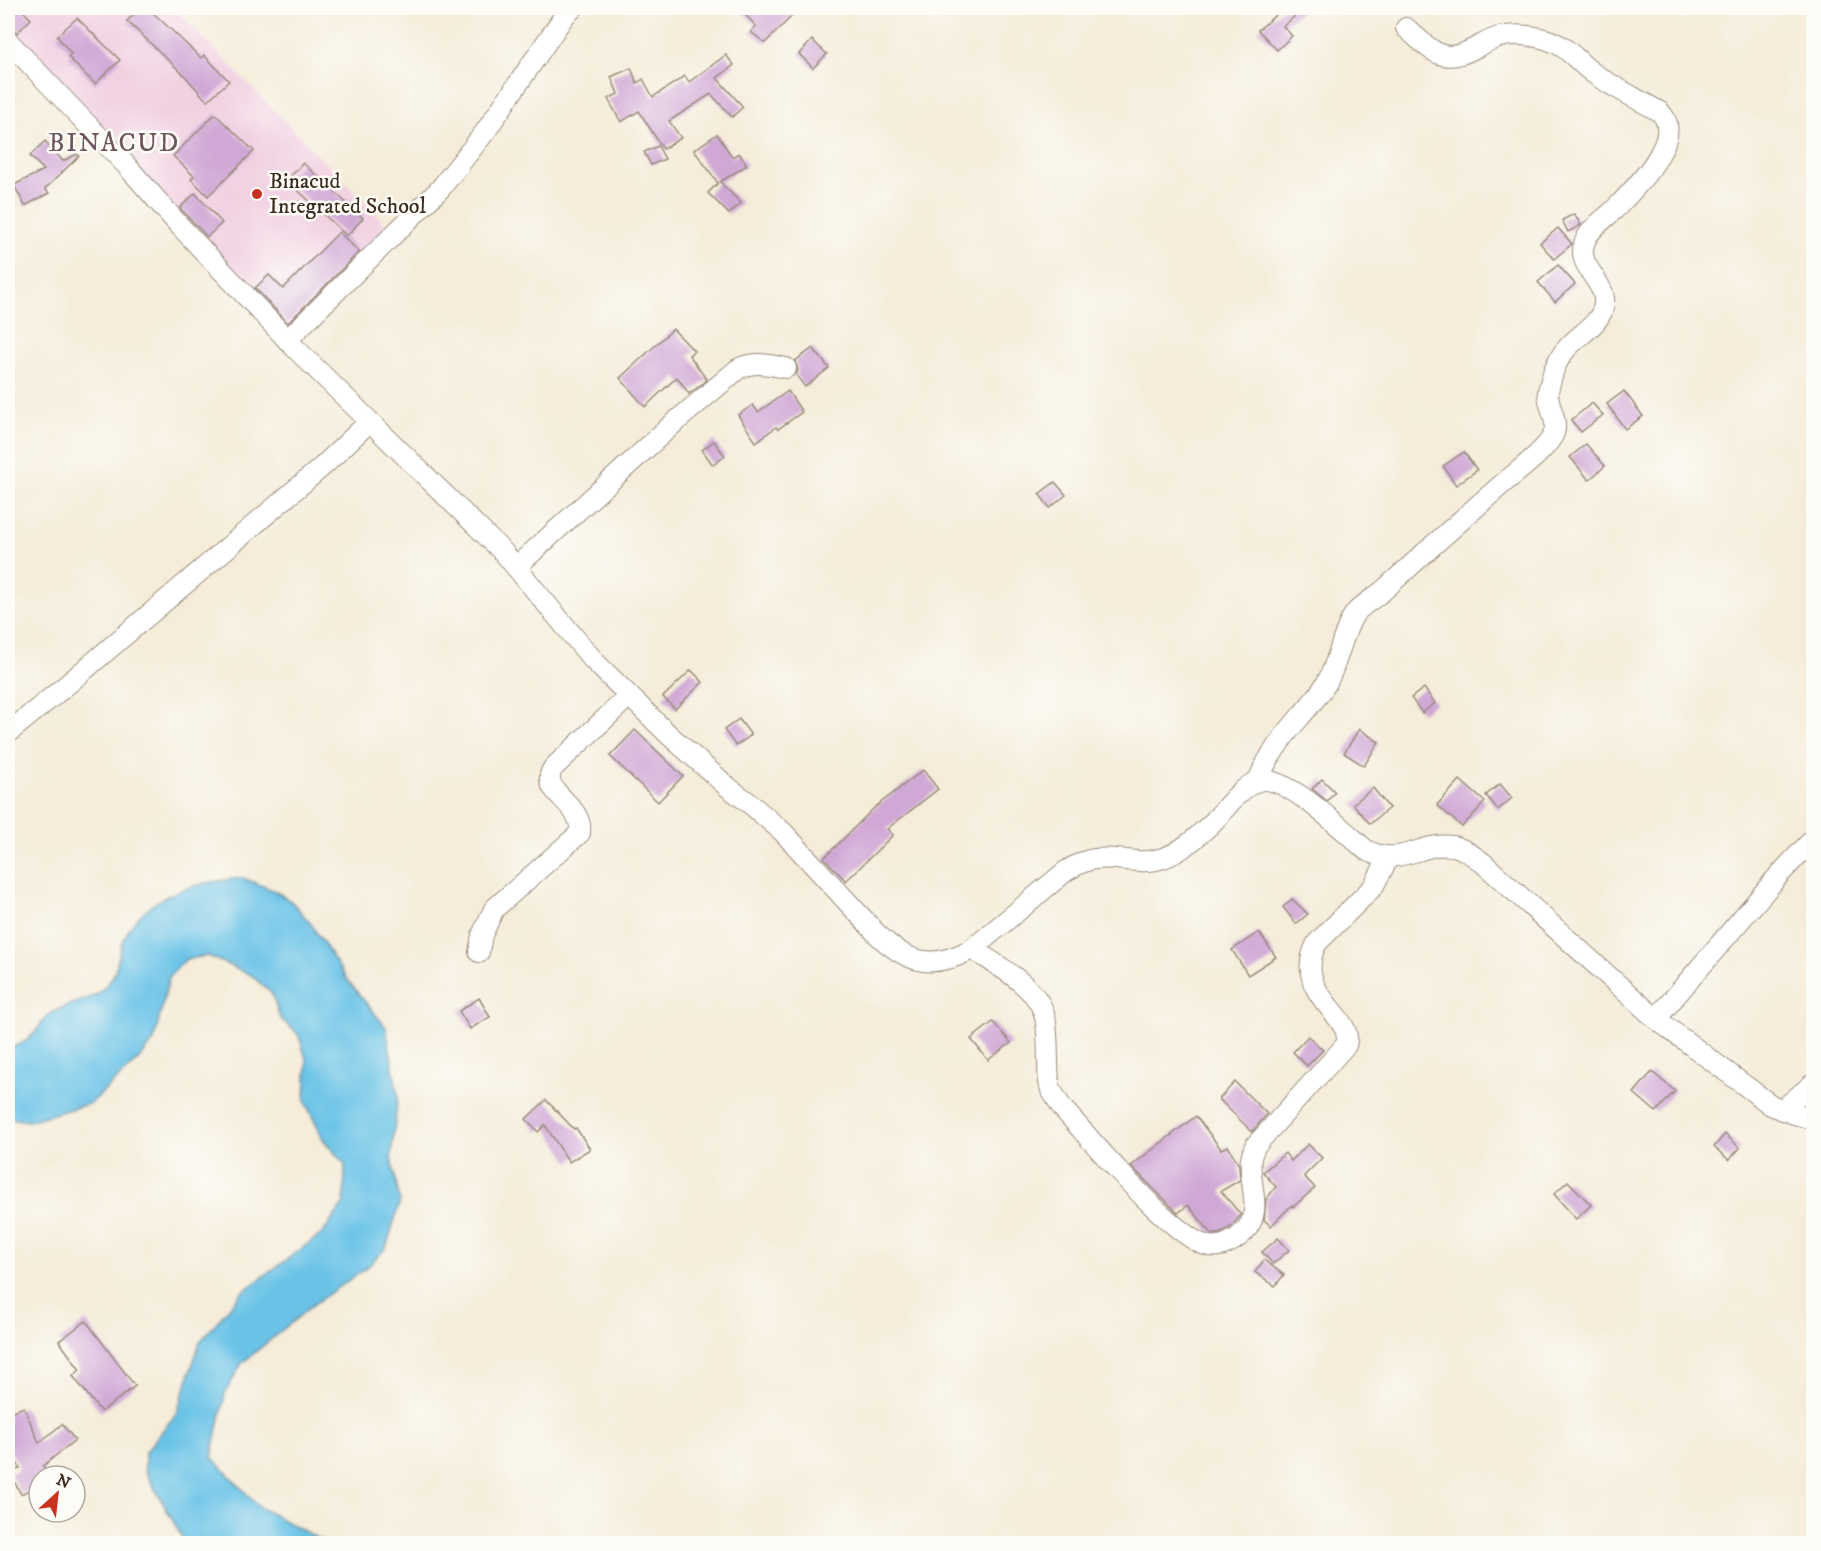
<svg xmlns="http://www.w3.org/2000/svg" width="1821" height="1551" viewBox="0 0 1821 1551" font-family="'IM FELL DW Pica',serif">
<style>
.built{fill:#f1d0e2}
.water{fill:#6ac3e7;stroke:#527682;stroke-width:1.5}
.building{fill:#d0a8d6}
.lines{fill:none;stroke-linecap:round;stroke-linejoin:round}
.street-casing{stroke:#988b7c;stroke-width:22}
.street{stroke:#fff;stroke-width:20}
.poi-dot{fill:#c8321e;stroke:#fdfcf7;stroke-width:2}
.labels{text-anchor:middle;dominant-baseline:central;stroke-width:5;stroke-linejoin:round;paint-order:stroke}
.poi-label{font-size:22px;fill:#3b2a1e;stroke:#fdfcf7;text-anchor:start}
.quarter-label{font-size:26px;letter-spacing:1.5px;fill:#6f565e;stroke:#fdfcf7}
</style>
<rect width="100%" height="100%" fill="#fdfcf7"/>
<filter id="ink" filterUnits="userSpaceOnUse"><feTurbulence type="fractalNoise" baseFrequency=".0167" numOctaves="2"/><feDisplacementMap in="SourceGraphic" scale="12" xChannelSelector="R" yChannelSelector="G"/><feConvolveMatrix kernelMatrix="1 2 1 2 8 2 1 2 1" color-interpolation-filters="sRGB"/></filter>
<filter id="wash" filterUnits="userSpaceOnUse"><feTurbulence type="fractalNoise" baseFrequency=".008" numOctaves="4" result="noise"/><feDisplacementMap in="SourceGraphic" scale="24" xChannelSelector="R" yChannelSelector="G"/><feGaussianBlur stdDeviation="1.35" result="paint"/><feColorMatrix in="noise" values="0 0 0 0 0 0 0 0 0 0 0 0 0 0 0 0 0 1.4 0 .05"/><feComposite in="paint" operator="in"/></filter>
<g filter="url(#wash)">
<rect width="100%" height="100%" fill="#f5ecd9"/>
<path class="built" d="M8 8H174L387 226 287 333 8 37Z"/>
<path class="water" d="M243 878 275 891 292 902 311 924 348 981 386 1027 398 1096 391 1157 400 1202 386 1248 365 1269 314 1304 242 1363 225 1394 212 1457 259 1507 326 1543H187L183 1539 145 1471V1452L177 1413 200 1342 242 1292 323 1233 344 1203 345 1165 323 1139 305 1101 307 1061 298 1034 280 1018 272 994 251 975 208 956 186 959 169 977 154 1041 140 1058 91 1103 29 1121 8 1118V1049C14 1046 23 1044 28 1039 37 1033 41 1021 49 1015 70 999 96 1004 111 979 119 968 118 952 123 940 145 893 197 882 243 878Z"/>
<g id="blocks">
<g class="building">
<path d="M8 8H20L31 19 17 33 8 24Z"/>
<path d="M140 8H148L201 58 204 55 229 81 207 101 184 75 127 21Z"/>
<path d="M739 8H800L765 43 751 32 756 26Z"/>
<path d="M1284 8H1305L1283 26 1292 36 1277 50 1258 30Z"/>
<path d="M77 18 120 60 95 84 68 57 71 54 57 36Z"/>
<path d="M812 40 827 54 813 68 799 54Z"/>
<path d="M726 55 734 65 717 78 743 107 732 117 711 94 669 121 681 138 663 149 639 111 621 122 608 99 618 94 611 77 631 68 637 83 643 79 653 97 685 76 689 82Z"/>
<path d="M215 114 254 151 208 196 191 179 194 176 173 156Z"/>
<path d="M717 134 732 157 739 153 747 165 720 182 741 203 729 214 708 193 718 183 694 150Z"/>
<path d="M45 141 63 161 77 154 79 156 45 189 49 193 25 206 14 185 44 170 30 156Z"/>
<path d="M658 146 665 159 651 165 644 152Z"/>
<path d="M303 163 363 218 347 236 287 180Z"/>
<path d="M195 193 222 223 207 237 180 208Z"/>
<path d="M1574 214 1581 225 1568 232 1562 220Z"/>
<path d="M1558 228 1572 244 1554 259 1540 243Z"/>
<path d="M339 232 359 252 288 323 255 288 269 275 283 289Z"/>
<path d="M1558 265 1575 284 1555 302 1538 282Z"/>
<path d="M673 329 694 351 689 355 707 380 689 394 677 377 645 407 620 378Z"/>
<path d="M813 348 829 368 805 387 796 375 798 370 795 361Z"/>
<path d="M788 391 802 412 778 429 776 427 756 442 738 415 753 405 758 412Z"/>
<path d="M1624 391 1643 416 1625 429 1607 404Z"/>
<path d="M1592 403 1603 415 1581 432 1571 420Z"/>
<path d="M714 441 725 456 713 465 702 450Z"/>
<path d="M1586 444 1605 466 1589 480 1570 457Z"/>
<path d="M1464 452 1477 470 1456 485 1443 466Z"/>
<path d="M1055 482 1066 495 1050 508 1039 494Z"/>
<path d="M691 670 703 682 675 709 663 697Z"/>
<path d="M1424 688 1435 703 1422 713 1411 698Z"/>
<path d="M739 719 751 735 736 746 724 730Z"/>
<path d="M1359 729 1379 742 1364 766 1344 753Z"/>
<path d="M635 730 683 776 658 802 610 756Z"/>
<path d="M923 770 938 789 887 829 893 835 846 881 824 858 874 808Z"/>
<path d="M1322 779 1335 792 1327 801 1312 789Z"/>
<path d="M1460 780 1485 802 1462 827 1437 805Z"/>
<path d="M1500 784 1512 798 1498 810 1486 795Z"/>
<path d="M1373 788 1389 808 1370 824 1353 804Z"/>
<path d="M1292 899 1308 914 1296 924 1283 907Z"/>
<path d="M1259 932 1276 957 1248 975 1232 950Z"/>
<path d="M479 998 490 1017 470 1029 459 1011Z"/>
<path d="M993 1022 1011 1043 988 1060 971 1039Z"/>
<path d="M1308 1036 1323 1050 1307 1066 1293 1052Z"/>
<path d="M1652 1072 1675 1091 1656 1112 1634 1093Z"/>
<path d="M1235 1082 1267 1114 1252 1132 1219 1099Z"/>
<path d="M546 1100 574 1129 576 1128 590 1149 569 1162 545 1125 538 1132 526 1119Z"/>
<path d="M1196 1116 1221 1149 1228 1146 1239 1165 1240 1180 1221 1191 1241 1215 1231 1227 1219 1234H1212L1188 1205 1178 1213 1131 1166Z"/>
<path d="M1725 1134 1740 1148 1729 1160 1714 1147Z"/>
<path d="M1308 1144 1322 1158 1304 1176 1315 1188 1293 1207 1292 1205 1271 1226 1264 1220 1266 1199 1276 1187 1263 1172 1285 1153 1291 1161Z"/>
<path d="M1568 1181 1591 1205 1576 1219 1554 1194Z"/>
<path d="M1278 1238 1289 1250 1273 1264 1262 1252Z"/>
<path d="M1264 1260 1284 1275 1275 1286 1255 1272Z"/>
<path d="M86 1321 135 1386 101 1412 73 1376 80 1370 59 1341Z"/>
<path d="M24 1407 39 1443 62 1424 75 1440 43 1466 48 1476H39V1485L21 1494 10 1474 20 1468 8 1447V1413Z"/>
</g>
</g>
</g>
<g filter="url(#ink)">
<use href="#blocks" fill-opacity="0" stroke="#988b7c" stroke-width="1.5"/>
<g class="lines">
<defs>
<g id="street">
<path d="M8 41 126 165 178 224 296 349 504 553 594 661 669 735 729 788 748 802 783 832 877 934C908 964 933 970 972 949L1066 871C1075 866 1084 860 1095 859 1118 856 1140 866 1163 858 1182 852 1199 835 1214 821 1226 808 1241 787 1258 781 1284 772 1346 833 1366 850 1402 868 1421 841 1453 846 1464 848 1473 856 1482 862L1656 1019 1771 1105 1788 1112 1814 1120"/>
<path d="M287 340 440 189 485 132 565 15 573 8"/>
<path d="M516 567 674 423 738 369C753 360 770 365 786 368"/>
<path d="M8 733 69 683 323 466 369 422"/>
<path d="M1258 781C1267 757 1283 737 1300 717 1309 706 1320 695 1327 682 1338 663 1345 623 1357 611 1365 603 1376 597 1385 589 1423 554 1461 520 1500 486 1515 473 1542 454 1552 437 1561 423 1548 408 1548 393 1548 389 1550 384 1551 380 1554 366 1560 355 1570 345 1582 333 1602 322 1604 304 1607 280 1571 265 1587 237 1593 226 1606 218 1615 209 1633 190 1687 137 1660 112 1638 99 1614 88 1593 73 1575 60 1569 46 1545 39 1531 35 1513 34 1499 37 1481 42 1463 60 1443 55 1430 52 1417 37 1406 28"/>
<path d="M972 949C995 964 1039 987 1045 1017 1049 1038 1047 1061 1049 1082L1051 1090 1063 1109C1091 1139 1174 1240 1209 1246 1225 1249 1244 1236 1251 1222 1260 1203 1248 1179 1251 1159 1251 1155 1254 1150 1255 1146L1346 1045C1356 1015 1290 995 1317 943L1373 887 1389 857"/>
<path d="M479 952 482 935 494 909 580 833C584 807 547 794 550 776 550 772 552 770 554 767L629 696"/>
<path d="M1656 1019 1779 875 1814 838"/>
<path d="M1782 1110 1814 1083"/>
</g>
</defs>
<use href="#street" class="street-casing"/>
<use href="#street" class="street"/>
</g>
</g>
<circle class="poi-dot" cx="257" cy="194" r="6"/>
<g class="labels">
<g class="poi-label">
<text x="269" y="181">Binacud<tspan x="269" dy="25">Integrated School</tspan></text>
</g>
<g class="quarter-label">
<text x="114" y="143">BINACUD</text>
</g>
</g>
<rect width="1821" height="1551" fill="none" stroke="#fdfcf7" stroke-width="30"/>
<g transform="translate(57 1494) rotate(27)"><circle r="28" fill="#fdfcf7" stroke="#afa8a0" stroke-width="1.5"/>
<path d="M0-4.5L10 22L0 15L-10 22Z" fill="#c8321e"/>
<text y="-9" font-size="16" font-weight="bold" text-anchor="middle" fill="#3b2a1e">N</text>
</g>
</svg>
